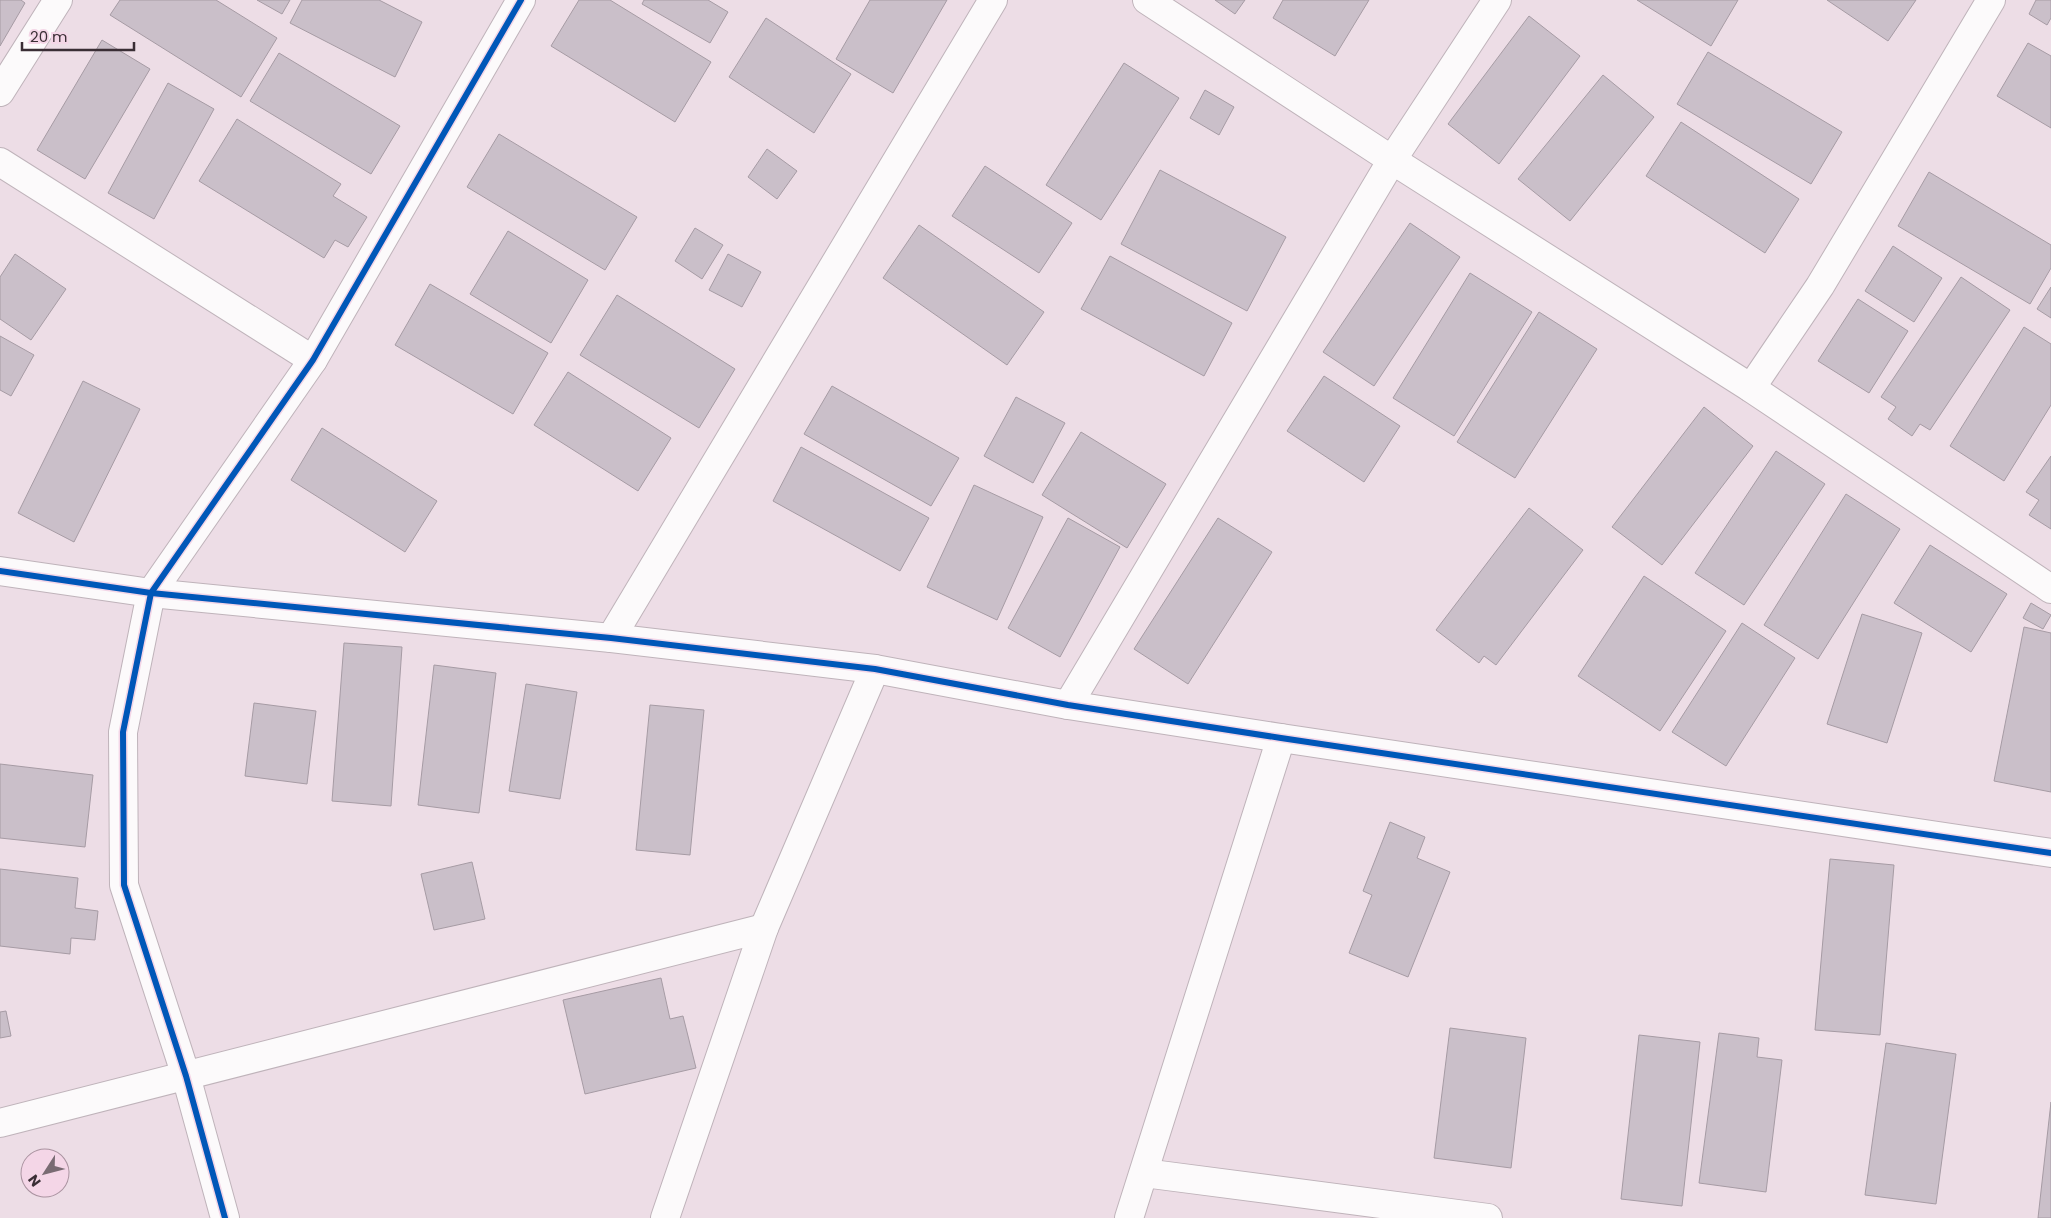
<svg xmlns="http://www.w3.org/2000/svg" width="2051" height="1218" viewBox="0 0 2051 1218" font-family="Poppins,sans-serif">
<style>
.building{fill:#cabfc9;stroke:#a69ba4}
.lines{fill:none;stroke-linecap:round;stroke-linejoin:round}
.street-casing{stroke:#bfb3ba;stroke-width:30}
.street{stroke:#fcfafb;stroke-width:28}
.cycleway-casing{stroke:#f4d6e7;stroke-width:9}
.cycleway{stroke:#0057b8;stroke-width:6}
</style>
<rect width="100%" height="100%" fill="#eddde6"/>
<g class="building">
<path d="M0 0H21L25 3 0 46Z"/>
<path d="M120 0H216L277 38 241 97 110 15Z"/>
<path d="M257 0H290L282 14Z"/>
<path d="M302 0H379L422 22 395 77 290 23Z"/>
<path d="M579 0H610L711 62 675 122 551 46Z"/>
<path d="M644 0H708L728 12 710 43 642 4Z"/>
<path d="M870 0H947L893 93 836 59Z"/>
<path d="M1215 0H1245L1235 14Z"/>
<path d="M1283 0H1369L1335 56 1273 18Z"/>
<path d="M1637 0H1738L1711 46Z"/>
<path d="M1827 0H1916L1888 41Z"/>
<path d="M2036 0H2051V18L2047 25 2029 14Z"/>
<path d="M1529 16 1580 56 1499 164 1448 124Z"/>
<path d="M766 18 851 74 814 133 729 77Z"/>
<path d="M102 40 150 69 85 179 37 150Z"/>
<path d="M2028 43 2051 56V128L1997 96Z"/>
<path d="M1708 52 1842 132 1811 184 1677 104Z"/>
<path d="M279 53 400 126 371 174 250 101Z"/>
<path d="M1124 63 1179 98 1101 220 1046 185Z"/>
<path d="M1603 75 1654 117 1570 221 1518 179Z"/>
<path d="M168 83 214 109 154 219 108 193Z"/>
<path d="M1205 90 1234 107 1219 135 1190 118Z"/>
<path d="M237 119 341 184 333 196 367 217 348 247 335 240 324 258 199 181Z"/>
<path d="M1681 122 1799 199 1765 253 1646 176Z"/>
<path d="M499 134 637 217 605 270 467 187Z"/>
<path d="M767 149 797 171 777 199 748 177Z"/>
<path d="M985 166 1072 223 1039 273 952 216Z"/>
<path d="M1160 170 1286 237 1247 311 1121 244Z"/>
<path d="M1929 172 2051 245V268L2030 304 1898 226Z"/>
<path d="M1410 223 1460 257 1374 386 1323 352Z"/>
<path d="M919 225 1044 312 1007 365 883 278Z"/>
<path d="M695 228 723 245 702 279 675 261Z"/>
<path d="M508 231 588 280 551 343 470 294Z"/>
<path d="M1893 246 1942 278 1914 322 1865 291Z"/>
<path d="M15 254 66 289 31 340 0 319V277Z"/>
<path d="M728 254 761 272 742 307 709 290Z"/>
<path d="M1110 256 1232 323 1204 376 1081 309Z"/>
<path d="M1470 273 1532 312 1454 436 1393 398Z"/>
<path d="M1961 277 2010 310 1930 430 1920 424 1912 436 1888 419 1896 407 1881 397Z"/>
<path d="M430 284 548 353 513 414 395 345Z"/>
<path d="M2051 287V318L2037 309Z"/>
<path d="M617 295 735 369 699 428 580 355Z"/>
<path d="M1858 299 1908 331 1869 393 1818 361Z"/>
<path d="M1539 312 1597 349 1515 478 1457 442Z"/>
<path d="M2024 327 2051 344V405L2004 481 1950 446Z"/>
<path d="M0 336 34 355 11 396 0 390Z"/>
<path d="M568 372 671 438 638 491 534 425Z"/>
<path d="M1324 376 1400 426 1364 482 1287 431Z"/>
<path d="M83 381 140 409 74 542 18 513Z"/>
<path d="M832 386 959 458 931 506 804 434Z"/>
<path d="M1016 397 1065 423 1033 483 984 456Z"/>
<path d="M1704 407 1753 446 1662 565 1612 527Z"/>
<path d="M322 428 437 501 405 552 291 480Z"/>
<path d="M1081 432 1166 484 1127 548 1042 495Z"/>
<path d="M801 447 929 518 900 571 773 501Z"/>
<path d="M1776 451 1825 484 1744 605 1695 573Z"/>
<path d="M2051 456V529L2029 515 2039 500 2026 492Z"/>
<path d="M974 485 1043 517 997 620 927 587Z"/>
<path d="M1846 494 1900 529 1818 659 1764 625Z"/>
<path d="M1529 508 1583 550 1496 665 1484 656 1479 663 1436 630Z"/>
<path d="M1068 518 1120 547 1060 657 1008 628Z"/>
<path d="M1218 518 1272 552 1188 684 1134 649Z"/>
<path d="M1930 545 2007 594 1971 652 1894 603Z"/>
<path d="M1644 576 1726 631 1660 731 1578 676Z"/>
<path d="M2031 603 2051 615 2043 629 2023 618Z"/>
<path d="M1862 614 1922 633 1887 743 1827 724Z"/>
<path d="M1742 623 1795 658 1726 766 1672 732Z"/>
<path d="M2024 627 2051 633V792L1994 781Z"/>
<path d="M344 643 402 647 391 806 332 801Z"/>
<path d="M434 665 496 673 479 813 418 805Z"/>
<path d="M526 684 577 692 560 799 509 791Z"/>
<path d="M254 703 316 711 307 784 245 776Z"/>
<path d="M650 705 704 710 690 855 636 850Z"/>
<path d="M0 764 93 775 85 847 0 838Z"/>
<path d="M1390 822 1425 837 1417 858 1450 872 1408 977 1349 953 1372 895 1363 891Z"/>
<path d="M1830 859 1894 865 1880 1035 1815 1030Z"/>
<path d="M472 862 485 919 434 930 421 874Z"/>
<path d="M0 869 78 878 75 908 98 911 95 940 71 938 70 954 0 946Z"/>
<path d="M661 978 670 1019 683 1016 696 1068 585 1094 563 1000Z"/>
<path d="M6 1011 11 1036 0 1038V1012Z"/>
<path d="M1450 1028 1526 1038 1511 1168 1434 1158Z"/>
<path d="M1719 1033 1759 1038 1757 1057 1782 1060 1766 1192 1699 1183Z"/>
<path d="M1639 1035 1700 1042 1682 1206 1621 1199Z"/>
<path d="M1886 1043 1956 1054 1936 1204 1865 1195Z"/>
<path d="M2051 1102V1218H2038Z"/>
</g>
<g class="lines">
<defs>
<g id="street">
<path d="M1147 0 1392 160 1751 388 2051 589"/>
<path d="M0 92 58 0"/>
<path d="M0 162 313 360"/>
<path d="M1751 388 1820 286 1991 0"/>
<path d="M0 571 151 593 611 638 875 669 1068 705 1281 738 2051 853"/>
<path d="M611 638 993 0"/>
<path d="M1068 705 1392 160 1497 0"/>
<path d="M0 1123 764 928"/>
<path d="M1144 1173 1488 1218"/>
<path d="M225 1218 186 1076 124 885 123 732 151 593 313 360 521 0"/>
<path d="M665 1218 764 928 875 669"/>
<path d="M1129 1218 1281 738"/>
</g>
</defs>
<use href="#street" class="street-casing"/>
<use href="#street" class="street"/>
<defs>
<g id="cycleway">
<path d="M0 571 151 593 611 638 875 669 1068 705 1281 738 2051 853"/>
<path d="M225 1218 186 1076 124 885 123 732 151 593 313 360 521 0"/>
</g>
</defs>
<use href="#cycleway" class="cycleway-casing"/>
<use href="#cycleway" class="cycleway"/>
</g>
<g transform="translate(45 1173) rotate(234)"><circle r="24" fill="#f4d6e7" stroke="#aa93a0"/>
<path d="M0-4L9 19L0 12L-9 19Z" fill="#796b73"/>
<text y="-8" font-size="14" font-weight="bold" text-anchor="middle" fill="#3a2e35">N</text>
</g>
<path d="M22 42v8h112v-8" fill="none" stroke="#3a2e35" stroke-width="2.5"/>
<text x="30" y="42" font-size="15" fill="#3a2e35" stroke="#f4d6e7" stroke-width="4" paint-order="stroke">20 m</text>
</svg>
